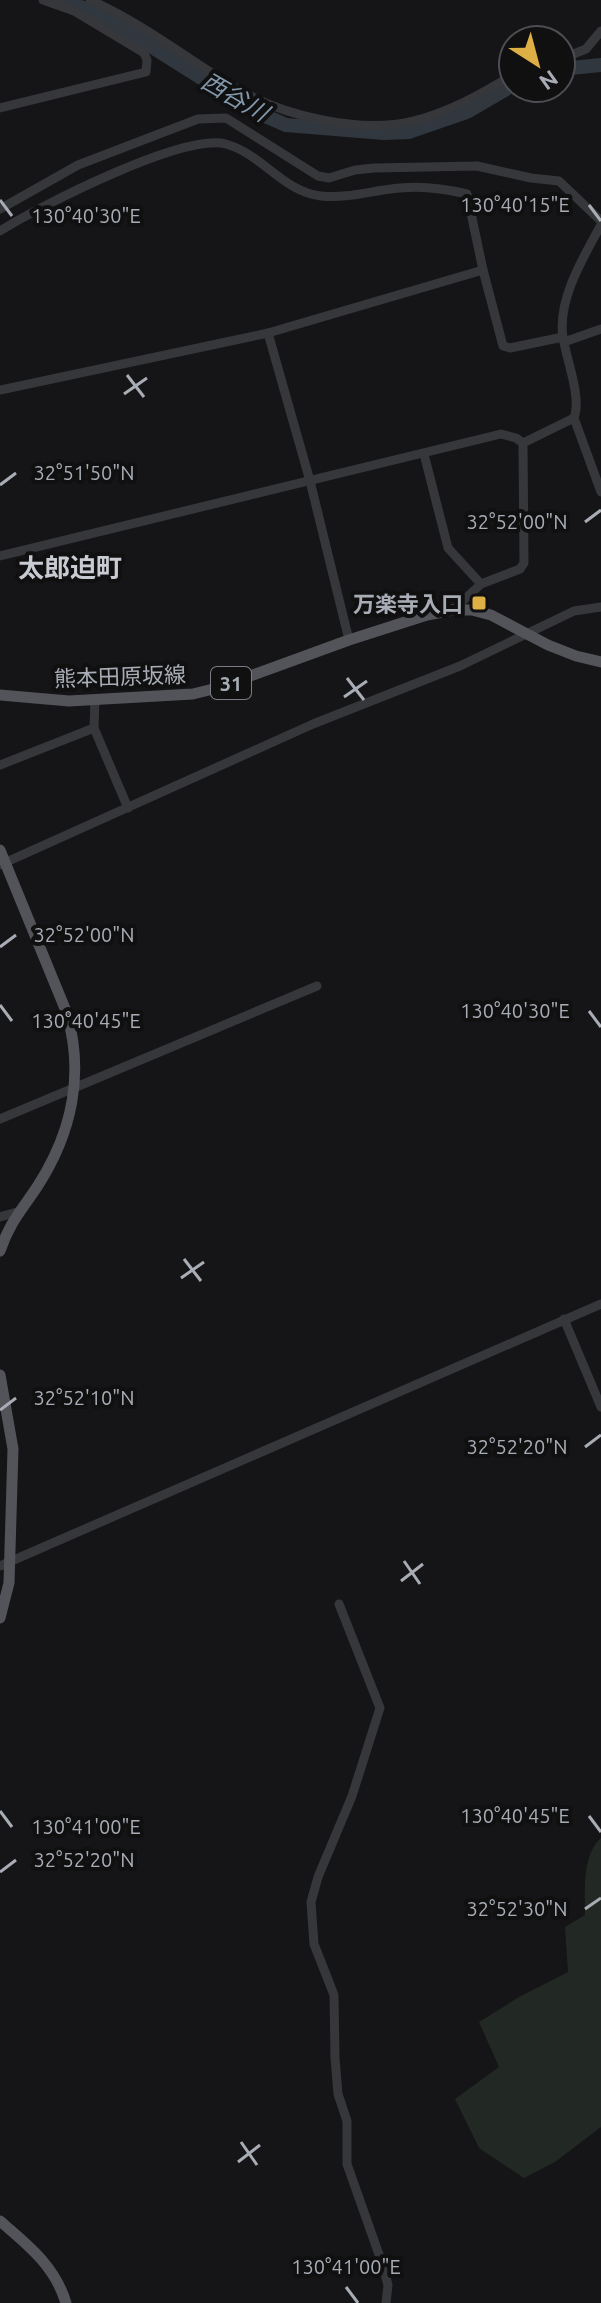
<svg xmlns="http://www.w3.org/2000/svg" width="601" height="2303" viewBox="0 0 601 2303" font-family="Ubuntu,'Noto Sans JP',sans-serif">
<style>
.green{fill:#222823}
.lines{fill:none;stroke-linecap:round;stroke-linejoin:round}
.river{stroke:#30373e;stroke-width:14}
.minor{stroke:#36373b;stroke-width:9}
.major{stroke:#53545a;stroke-width:11}
.ticks{fill:none;stroke:#a8acb5;stroke-width:3}
.poi-dot{fill:#deaf45;stroke:#101011;stroke-width:3}
.labels{text-anchor:middle;dominant-baseline:central;stroke-width:8;stroke-linejoin:round;paint-order:stroke}
.shield{fill:#101011;stroke:#7a7d84;stroke-width:2}
.shield-label{font-size:20px;font-weight:bold;fill:#a8acb5}
.poi-label{font-size:22px;font-weight:bold;fill:#a8acb5;stroke:#101011;text-anchor:end}
.street-label{font-size:22px;fill:#a8acb5;stroke:#101011}
.water-label{font-size:24px;font-style:italic;fill:#8398ad;stroke:#101011}
.quarter-label{font-size:26px;font-weight:bold;fill:#c9cbd2;stroke:#101011}
.ticks-label{font-size:20px;text-anchor:middle;fill:#a8acb5;stroke:#101011;stroke-width:8;stroke-linejoin:round;paint-order:stroke}
</style>
<rect width="100%" height="100%" fill="#151517"/>
<path class="green" d="M601 1838V2127L555 2162 524 2178 479 2148 455 2099 499 2067 479 2022 519 1997 568 1972 565 1927 585 1915C585 1891 582 1854 601 1838Z"/>
<g class="lines">
<g class="river">
<path d="M61 0 98 13 254 111 286 125 384 133 409 132 467 112 513 85"/>
<path d="M561 69 601 65"/>
</g>
<g class="minor">
<path d="M90 0C142 23 187 59 236 88 283 116 360 134 413 121 448 113 483 93 513 75"/>
<path d="M561 59 586 49 601 31"/>
<path d="M0 108 146 72 147 60 144 53 74 11 43 0"/>
<path d="M0 209 78 165 198 119 226 118 318 176 329 178 355 170 374 168 477 166 531 178 559 181 601 221"/>
<path d="M601 225C584 256 557 300 563 337 566 359 582 397 574 418L601 492"/>
<path d="M0 231C40 206 183 133 226 144 262 154 283 192 321 196 347 199 374 190 400 188 421 186 446 189 467 194L483 270 503 346 510 348 563 337"/>
<path d="M268 333 310 481 349 640"/>
<path d="M564 342 601 329"/>
<path d="M0 390 268 333 483 270"/>
<path d="M523 443 574 418"/>
<path d="M424 454 448 548 481 584"/>
<path d="M0 556 501 434 516 438 523 443"/>
<path d="M453 610 481 584 520 569 524 563 523 443"/>
<path d="M95 699 94 728 128 808"/>
<path d="M0 765 94 728"/>
<path d="M0 865 313 724 460 666 574 611 601 607"/>
<path d="M0 1119 317 986"/>
<path d="M0 1217 17 1212"/>
<path d="M564 1319 601 1407"/>
<path d="M0 1566 601 1304"/>
<path d="M339 1604 380 1708 352 1796 318 1877 311 1902 314 1944 334 1995 335 2058 338 2094 347 2121V2164L382 2263 388 2285 386 2303"/>
</g>
<g class="major">
<path d="M0 695 69 701 193 694 217 688 349 640 427 615 453 610H472L491 615 548 645 576 656 601 662"/>
<path d="M0 850 66 1011C85 1073 72 1133 37 1187 21 1211 10 1222 0 1251"/>
<path d="M0 1375 13 1449 9 1583 0 1618"/>
<path d="M0 2221C28 2245 55 2266 66 2303"/>
</g>
</g>
<path class="ticks" d="M0 200 12 216M589 205 601 221M127 375 144 397M124 394 147 378M0 485 16 473M585 522 601 510M347 678 364 700M344 697 367 681M0 947 16 935M0 1005 12 1021M589 1011 601 1027M184 1259 201 1281M181 1278 204 1262M0 1410 16 1398M585 1447 601 1435M404 1561 420 1584M401 1581 423 1564M0 1811 12 1827M589 1816 601 1832M0 1872 16 1860M585 1909 601 1898M241 2142 257 2165M238 2162 260 2145M346 2287 358 2303"/>
<rect class="poi-dot" x="471" y="595" width="16" height="16" rx="4"/>
<g class="labels">
<rect class="shield" x="211" y="667" width="40" height="32" rx="6"/>
<g class="shield-label">
<text x="231" y="683">31</text>
</g>
<g class="poi-label">
<text x="463" y="603">万楽寺入口</text>
</g>
<g class="street-label">
<text transform="translate(120 676) rotate(-2)">熊本田原坂線</text>
</g>
<g class="water-label">
<text transform="translate(235 97) rotate(30)">西谷川</text>
</g>
<g class="quarter-label">
<text x="70" y="567">太郎迫町</text>
</g>
</g>
<g class="ticks-label">
<text x="515" y="212">130°40'15"E</text>
<text x="86" y="223">130°40'30"E</text>
<text x="84" y="480">32°51'50"N</text>
<text x="517" y="529">32°52'00"N</text>
<text x="84" y="942">32°52'00"N</text>
<text x="515" y="1018">130°40'30"E</text>
<text x="86" y="1028">130°40'45"E</text>
<text x="84" y="1405">32°52'10"N</text>
<text x="517" y="1454">32°52'20"N</text>
<text x="515" y="1823">130°40'45"E</text>
<text x="86" y="1834">130°41'00"E</text>
<text x="84" y="1867">32°52'20"N</text>
<text x="517" y="1916">32°52'30"N</text>
<text x="346" y="2274">130°41'00"E</text>
</g>
<g transform="translate(537 64) rotate(144)"><circle r="38" fill="#101011" stroke="#4d4e53" stroke-width="2"/>
<path d="M0-6L14 30L0 20L-14 30Z" fill="#deaf45"/>
<text y="-12" font-size="22" font-weight="bold" text-anchor="middle" fill="#a8acb5">N</text>
</g>
</svg>
